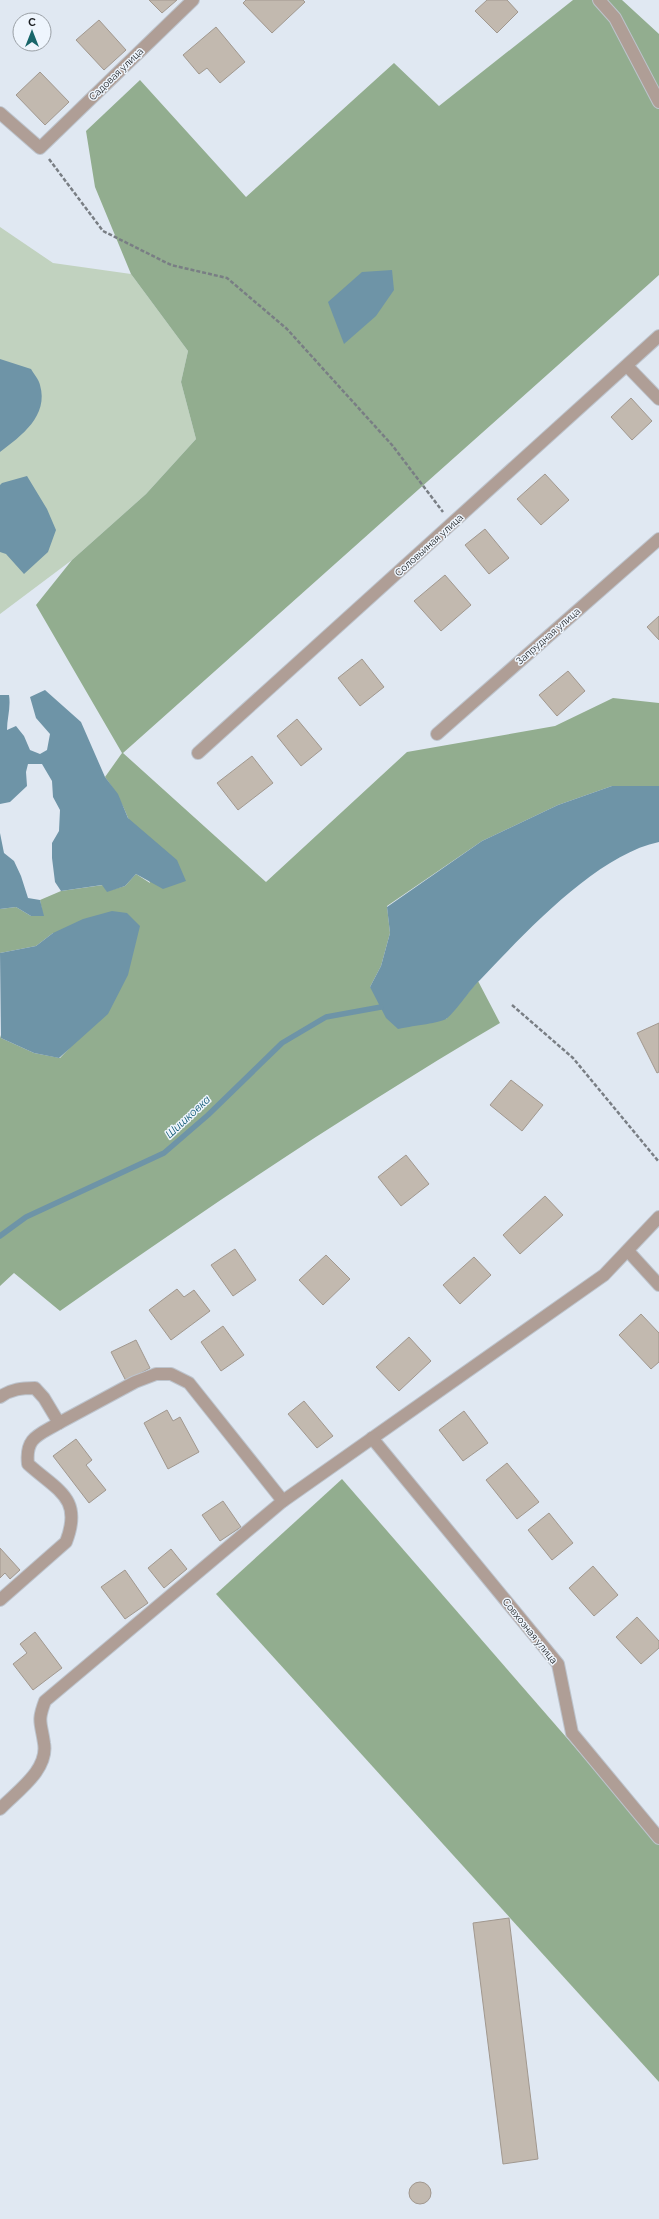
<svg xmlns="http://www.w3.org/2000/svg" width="659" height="2219" viewBox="0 0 659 2219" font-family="Raleway,sans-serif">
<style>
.green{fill:#c1d2bf}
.forest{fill:#92ad8f}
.water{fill:#6e94a7}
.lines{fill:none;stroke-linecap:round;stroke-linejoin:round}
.stream{stroke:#6e94a7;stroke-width:5.5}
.building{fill:#c2b9af;stroke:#a1988f}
.minor-casing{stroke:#bdc4cd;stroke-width:14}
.path{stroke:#797e84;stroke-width:2.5;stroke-dasharray:4 2;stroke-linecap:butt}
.minor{stroke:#af9e96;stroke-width:12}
.labels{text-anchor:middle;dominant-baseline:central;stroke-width:3;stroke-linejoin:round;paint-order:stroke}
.street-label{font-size:10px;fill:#1d2023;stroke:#eef5fd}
.water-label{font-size:11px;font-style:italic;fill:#0a5572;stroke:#eef5fd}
</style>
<rect width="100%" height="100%" fill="#e0e8f2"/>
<path class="green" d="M0 227 53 263 131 274 188 351 181 382 196 439 146 494 72 560 0 614Z"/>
<g class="forest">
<path d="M573 0H622L659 34V275L123 753 266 882 407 752 555 726 613 698 659 703V786H612L558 805 482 841 387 906 390 933 381 966 370 987 446 1019 478 981 500 1023C349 1112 203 1210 60 1311L14 1273 0 1286V1035L1 1038 34 1053 60 1058 80 1037 53 933 36 946 0 953V909L16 907 31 916H43L40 900 61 891 103 885 107 891 125 886 136 874 150 883C138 846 129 808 105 777L122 753 36 605 72 560 146 494 196 439 181 382 188 351 131 274 95 187 86 131 140 80 246 197 394 63 439 106Z"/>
<path d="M342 1479 659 1844V2082L216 1594Z"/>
</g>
<g class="water">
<path d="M392 270 394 290 376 316 344 344 328 302 362 272Z"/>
<path d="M0 359 31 369C34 374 39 380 40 385 49 416 21 436 0 452Z"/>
<path d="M27 476 47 509 56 530 48 552 24 574 6 554 0 552V485L2 483Z"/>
<path d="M45 690 81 722 105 777 118 794 128 818 177 860 186 881 163 889 136 874 125 886 107 892 102 885 61 891 55 882 52 858V843L59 831 60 810 53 797 52 781 42 764H28L26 772 27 786 10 802 0 804V695H9C11 708 7 718 7 730L16 726 24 736 30 750 40 754 47 750 50 734 36 718 30 697Z"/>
<path d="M612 786H659V842C596 855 524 934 480 980 471 988 454 1014 446 1019 436 1024 410 1026 398 1029L386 1018 370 987 381 966 390 933 387 907 482 841 558 805Z"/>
<path d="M0 833 4 853 14 861 21 876 28 898 40 900 44 916H31L16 907 0 909Z"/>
<path d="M112 911 127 913 140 926 128 975 108 1014 59 1058 34 1053 1 1038 0 953 36 946 53 933 83 919Z"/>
</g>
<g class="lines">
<path class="stream" d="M0 1236 26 1217 164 1153 208 1115 282 1043 326 1017 381 1007"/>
</g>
<g class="building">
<path d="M149 0H177L162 13Z"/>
<path d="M246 0H303L305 2 272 33 243 3Z"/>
<path d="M487 0H507L518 12 497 33 475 11Z"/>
<path d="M99 20 126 50 104 70 76 40Z"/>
<path d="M216 27 245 62 220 83 207 68 199 74 183 55Z"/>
<path d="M40 72 69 102 45 125 16 95Z"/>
<path d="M631 398 652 421 632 440 611 417Z"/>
<path d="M545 474 569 500 541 525 517 499Z"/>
<path d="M485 529 509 558 489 574 465 545Z"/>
<path d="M445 575 471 605 441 631 414 601Z"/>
<path d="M659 616V640L647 627Z"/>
<path d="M362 659 384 687 360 706 338 678Z"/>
<path d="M568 671 585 691 557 716 539 695Z"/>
<path d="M297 719 322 749 301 766 277 736Z"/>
<path d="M252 756 273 783 238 810 217 783Z"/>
<path d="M659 1023V1072L657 1073 637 1033Z"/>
<path d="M511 1080 543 1105 522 1131 490 1105Z"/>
<path d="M406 1155 429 1184 401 1206 378 1177Z"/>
<path d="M545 1196 563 1215 520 1254 503 1235Z"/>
<path d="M235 1249 256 1280 233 1296 211 1265Z"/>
<path d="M326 1255 350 1279 323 1305 299 1280Z"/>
<path d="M474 1257 491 1275 460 1304 443 1285Z"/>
<path d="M177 1289 184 1297 194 1290 210 1311 171 1340 149 1310Z"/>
<path d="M641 1314 659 1333V1362L651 1369 619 1335Z"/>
<path d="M223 1326 244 1355 221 1371 201 1342Z"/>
<path d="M409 1337 431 1361 399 1391 376 1367Z"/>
<path d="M136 1340 150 1368 126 1381 111 1352Z"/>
<path d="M304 1401 333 1436 317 1448 288 1414Z"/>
<path d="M167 1410 173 1421 180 1417 199 1452 168 1469 144 1423Z"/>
<path d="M464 1411 488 1443 463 1461 439 1430Z"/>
<path d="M76 1439 92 1460 86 1465 106 1490 89 1503 53 1456Z"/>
<path d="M507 1463 539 1502 517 1519 486 1480Z"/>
<path d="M223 1501 241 1527 220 1541 202 1515Z"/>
<path d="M549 1513 573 1543 552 1560 528 1530Z"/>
<path d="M0 1548 20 1570 10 1579 5 1573 0 1578Z"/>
<path d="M171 1549 187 1569 164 1588 148 1568Z"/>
<path d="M593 1566 618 1595 594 1616 569 1588Z"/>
<path d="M125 1570 148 1603 125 1619 101 1587Z"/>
<path d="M637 1617 659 1641V1648L641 1664 616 1637Z"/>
<path d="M35 1632 62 1668 33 1690 13 1664 27 1653 20 1644Z"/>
<path d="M509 1918 538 2159 503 2164 473 1923Z"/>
<circle cx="420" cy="2193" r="11"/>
</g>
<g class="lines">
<defs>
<g id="minor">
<path d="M599 0 615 18 659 102"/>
<path d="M0 113 40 148 193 0"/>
<path d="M627 366 659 399"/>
<path d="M437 734 659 539"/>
<path d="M198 753 659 336"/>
<path d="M628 1251 659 1285"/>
<path d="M0 1397C11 1389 22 1388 35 1388L44 1398 59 1423 135 1382 156 1374H171L189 1383 283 1501 604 1275 659 1217"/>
<path d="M372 1438 558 1664 572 1733 659 1838"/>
<path d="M0 1600 66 1542C83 1498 58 1491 28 1464 25 1437 39 1435 59 1423"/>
<path d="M0 1809C17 1791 49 1770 44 1743 41 1722 37 1722 45 1701L283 1501"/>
</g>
</defs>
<use href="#minor" class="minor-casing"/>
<g class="path">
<path d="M49 159 103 231 171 265 227 278 287 329 392 445 443 512"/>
<path d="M512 1005 573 1058 659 1162"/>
</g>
<use href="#minor" class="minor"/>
</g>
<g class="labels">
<g class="street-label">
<text transform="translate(116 74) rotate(-44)">Садовая улица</text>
<text transform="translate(429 545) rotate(-42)">Соловьиная улица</text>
<text transform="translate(548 636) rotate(-41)">Запрудная улица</text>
<text transform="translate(530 1631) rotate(51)">Совхозная улица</text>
</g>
<g class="water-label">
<text transform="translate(188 1117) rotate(-43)">Шишковка</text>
</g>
</g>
<g transform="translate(32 32)"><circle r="19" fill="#eef5fd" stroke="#9aa0a6"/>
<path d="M0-3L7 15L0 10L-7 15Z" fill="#18666a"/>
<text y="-6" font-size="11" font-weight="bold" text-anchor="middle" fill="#1d2023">С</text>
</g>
</svg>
